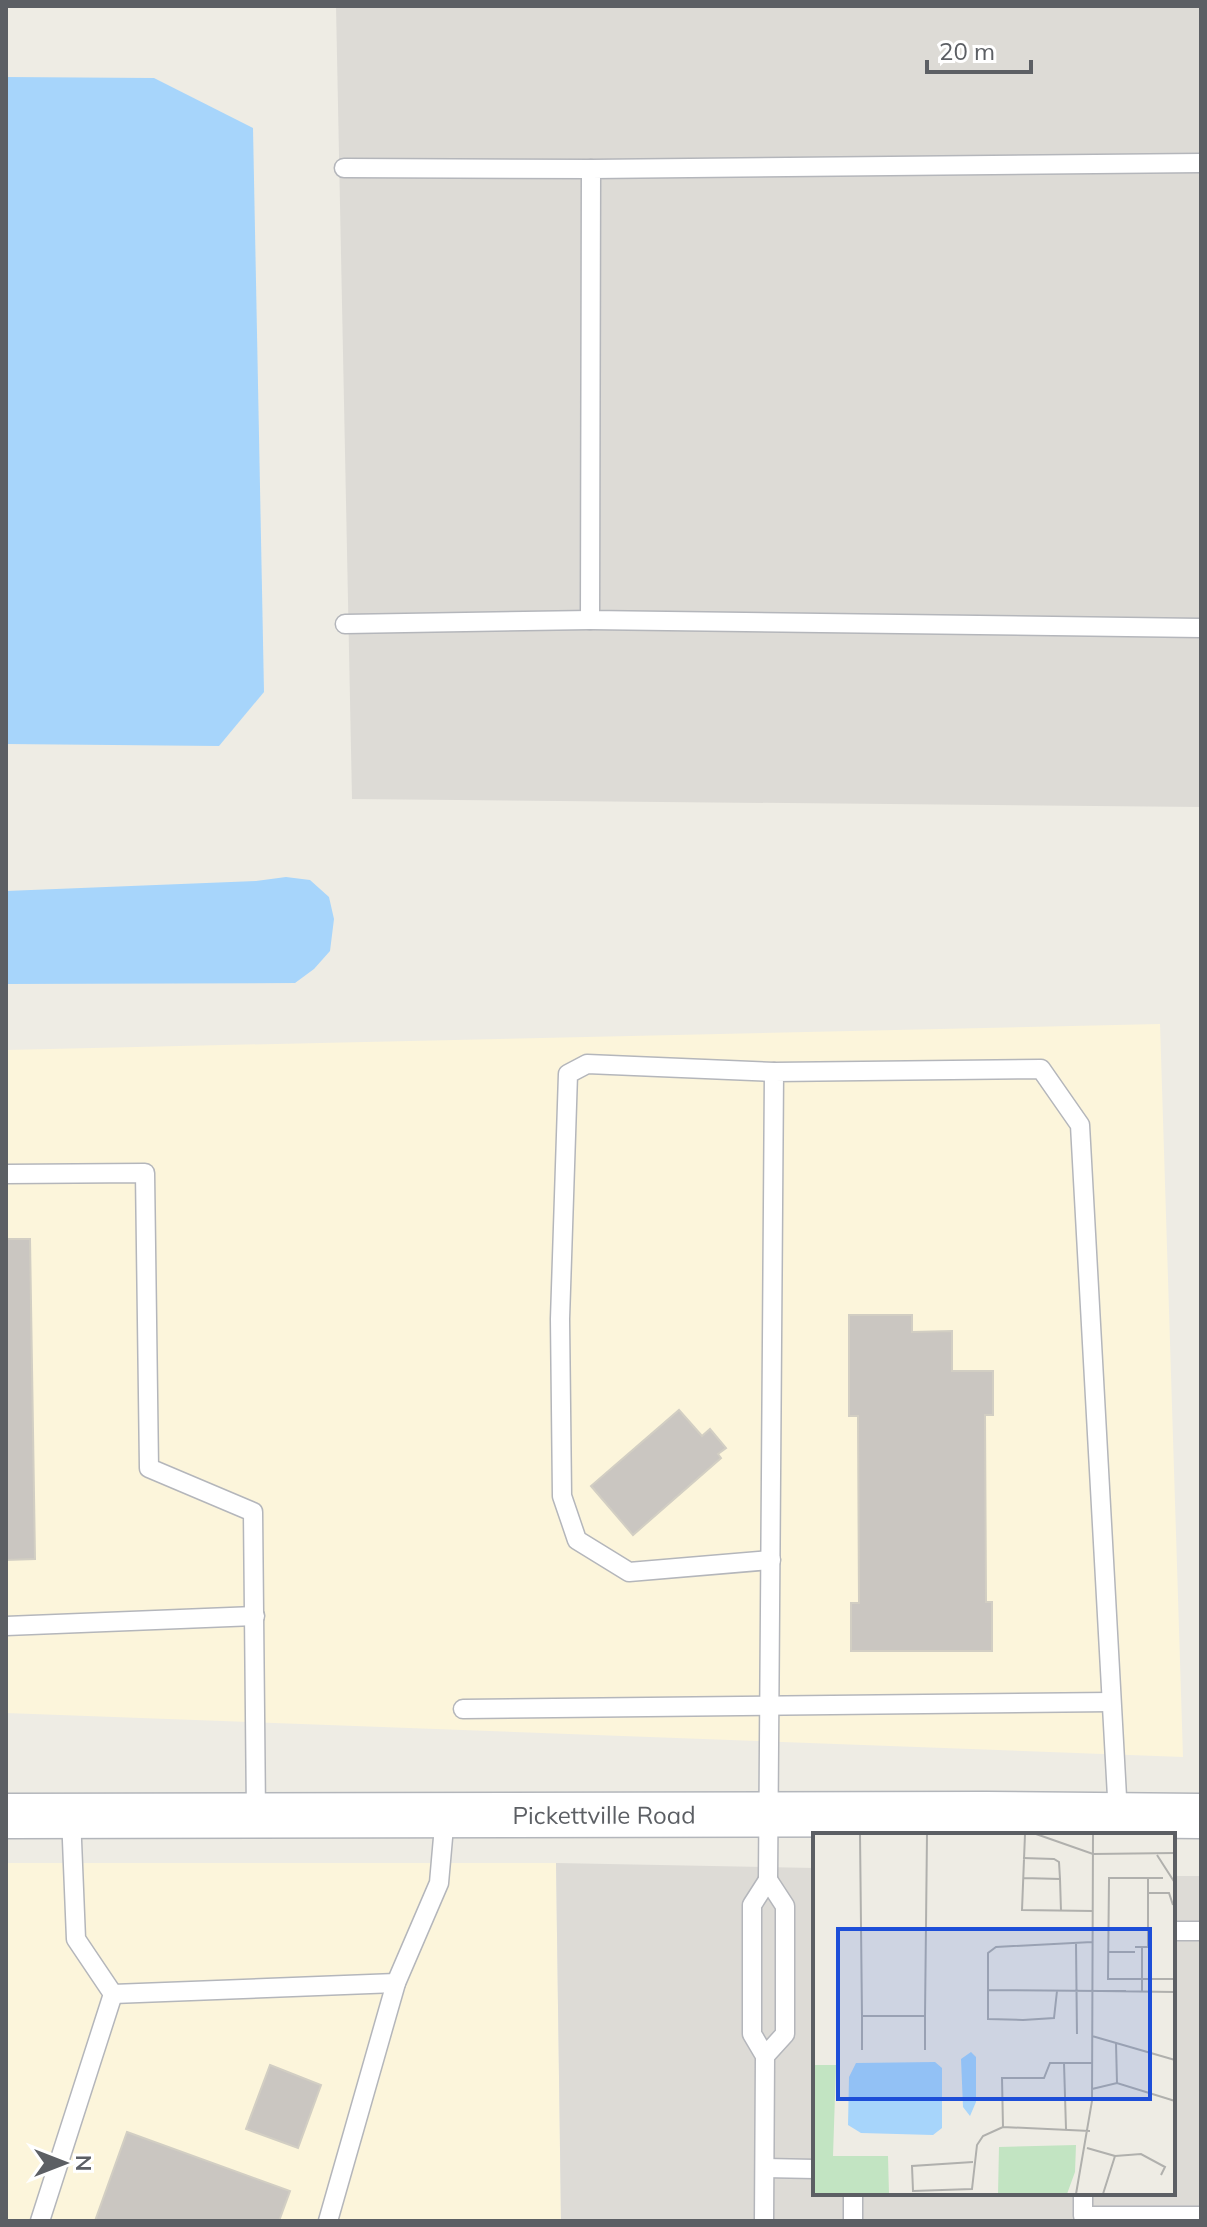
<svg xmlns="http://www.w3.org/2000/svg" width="1207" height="2227" viewBox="0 0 1207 2227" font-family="Mulish,sans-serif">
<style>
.commercial{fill:#fcf5db}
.industrial{fill:#dddbd6}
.water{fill:#a7d5fb}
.building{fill:#cac6c1;stroke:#d2cec3;stroke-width:2}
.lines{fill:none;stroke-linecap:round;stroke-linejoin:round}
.lane-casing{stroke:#b4b6bb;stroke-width:21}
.secondary-casing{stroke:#b3b6bb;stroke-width:47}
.lane{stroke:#fff;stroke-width:18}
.secondary{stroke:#fff;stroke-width:44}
.labels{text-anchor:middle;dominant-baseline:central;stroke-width:8;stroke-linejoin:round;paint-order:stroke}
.street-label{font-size:24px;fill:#5c5f64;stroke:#fff}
.inset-road{fill:none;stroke:#b0b0ad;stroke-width:2}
.view{fill:#1d4ed8;fill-opacity:0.15;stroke:#1d4ed8;stroke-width:4}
.inset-edge{fill:none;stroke:#5c5f64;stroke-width:4}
</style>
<rect width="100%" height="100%" fill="#eeece4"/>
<g class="commercial">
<path d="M1160 1024 1183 1757 6 1713V1050Z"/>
<path d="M6 1863H556L561 2221H6Z"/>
</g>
<g class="industrial">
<path d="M336 6H1201V807L352 799Z"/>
<path d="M556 1863 815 1868V2193H1173V1876H1201V2221H561Z"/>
</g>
<g class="water">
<path d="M6 77 154 78 253 128 264 692 219 746 6 744Z"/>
<path d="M286 877 310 880 329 897 334 919 330 951 314 969 295 983 6 984V891L256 881Z"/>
</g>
<g class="building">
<path d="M6 1239H30L35 1559 6 1560Z"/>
<path d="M849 1315H912V1332L952 1331V1371H993V1415H985L986 1602H992V1651H851V1603H859L858 1416H849Z"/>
<path d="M679 1410 702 1436 710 1429 726 1448 718 1454 721 1458 633 1535 591 1486Z"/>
<path d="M270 2065 321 2085 298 2148 246 2129Z"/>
<path d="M127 2132 290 2191 279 2221H95Z"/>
</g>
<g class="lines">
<defs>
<g id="lane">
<path d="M1201 163 591 169 590 620 1201 628"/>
<path d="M344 168 591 169"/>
<path d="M345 624 590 620"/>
<path d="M6 1174 145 1173 149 1468 253 1512 256 1815"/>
<path d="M771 1560 629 1572 577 1540 562 1496 560 1319 568 1074 587 1064 774 1072"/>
<path d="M6 1626 255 1616"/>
<path d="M463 1709 1111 1702"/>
<path d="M768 1880 774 1072 1041 1069 1080 1125 1118 1815"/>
<path d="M1173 1931H1201"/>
<path d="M113 1994 396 1983"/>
<path d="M765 2168 815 2169"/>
<path d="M853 2193V2221"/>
<path d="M1083 2193V2216H1201"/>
<path d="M40 2221 113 1994 76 1939 71 1816"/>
<path d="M328 2221 396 1983 439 1883 445 1815"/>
<path d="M764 2221 765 2056 752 2034V1905L768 1880 785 1906V2034L765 2056"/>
</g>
<g id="secondary">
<path id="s1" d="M6 1816 986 1814 1201 1816"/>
</g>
</defs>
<use href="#lane" class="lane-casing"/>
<use href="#secondary" class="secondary-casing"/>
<use href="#lane" class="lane"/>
<use href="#secondary" class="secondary"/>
</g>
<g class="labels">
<g class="street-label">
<text stroke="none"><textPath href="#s1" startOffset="598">Pickettville Road</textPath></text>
</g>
</g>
<g transform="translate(813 1833)">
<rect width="362" height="362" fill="#eeece4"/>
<path d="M0 232H23L20 323H75L76 361H0ZM263 312 262 339 254 361H185L186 314Z" fill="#c2e4c2"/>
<path d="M158 219 163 224V269L157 283 150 274 148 226ZM122 229 129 235V295L120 302 48 300 35 292 36 244 43 230Z" fill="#a7d5fb"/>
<path class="inset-road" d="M47 1 49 183H112L114 1M212 1 209 77 280 78M223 1 280 21 362 20M344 22 362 50M210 25 241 26 246 29 247 46M210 45 247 46 248 78M350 45H296L295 146H362M335 60H356L360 72M279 109 183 114 175 120V157L288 158M263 110 264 201M322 114H335V45M295 119H322M175 157V186L210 187 241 185 244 158M313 158H288L362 159M329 158V114M112 183V217M279 203 362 227M303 210 304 250M49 217V183M251 230 253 296M279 256 304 250 362 268M277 298 190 294 189 245H231L237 230H279M274 315 302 323 290 361M302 323 328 321 352 334 348 342M160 329 99 333 100 358 159 356 164 312 170 303 190 294M263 361 279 268 280 1"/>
<path class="view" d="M25 96H337V266H25Z"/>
<rect width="362" height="362" class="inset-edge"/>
</g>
<rect width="1207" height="2227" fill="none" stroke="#5c5f64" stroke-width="16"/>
<g transform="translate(64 2163) rotate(90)" stroke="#ffffff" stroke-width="6" paint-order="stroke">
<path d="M0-6L14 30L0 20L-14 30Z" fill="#5c5f64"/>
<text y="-12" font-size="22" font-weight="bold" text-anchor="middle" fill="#5c5f64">N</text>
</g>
<path d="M927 60v12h104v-12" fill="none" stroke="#5c5f64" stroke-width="4"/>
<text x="939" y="60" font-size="24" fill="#5c5f64" stroke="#ffffff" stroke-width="6" paint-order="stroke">20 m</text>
</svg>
